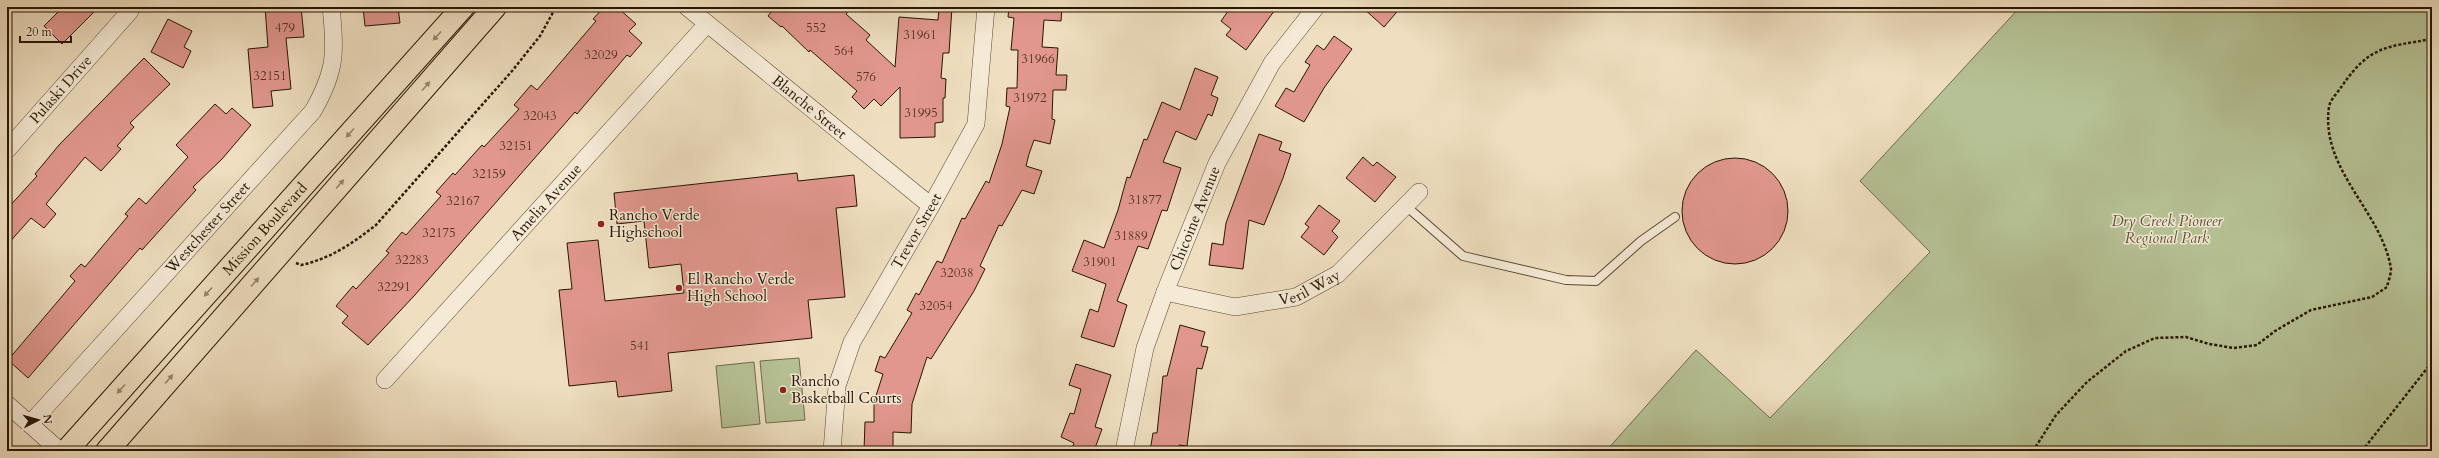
<svg xmlns="http://www.w3.org/2000/svg" width="2439" height="458" viewBox="0 0 2439 458" font-family="Cardo,serif">
<style>
.green{fill:#b6c295;stroke:#6e6c4b}
.building{fill:#e1978e;stroke:#271601}
.lines{fill:none;stroke-linecap:round;stroke-linejoin:round}
.lane-casing{stroke:#594831;stroke-width:10}
.street-casing{stroke:#594831;stroke-width:18}
.primary-casing{stroke:#271601;stroke-width:24}
.path{stroke:#271601;stroke-width:2.5;stroke-dasharray:3 2;stroke-linecap:butt}
.lane{stroke:#f5ead6;stroke-width:8}
.street{stroke:#f5ead6;stroke-width:17}
.primary{stroke:#efdfc0;stroke-width:22}
.oneway{fill:#95856a}
.poi-dot{fill:#8f2418;stroke:#f5ead6;stroke-width:1.5}
.labels{text-anchor:middle;dominant-baseline:central;stroke-width:3;stroke-linejoin:round;paint-order:stroke}
.number-label{font-size:13px;fill:#563624}
.street-label{font-size:15px;fill:#271601;stroke:#f5ead6}
.poi-label{font-size:15px;fill:#271601;stroke:#f5ead6;text-anchor:start}
.park-label{font-size:15px;font-style:italic;fill:#595235;stroke:#f5ead6}
</style>
<rect width="100%" height="100%" fill="#efdfc0"/>
<filter id="stains"><feTurbulence type="fractalNoise" baseFrequency=".005" numOctaves="4"/><feColorMatrix values="0 0 0 0 .2 0 0 0 0 .09 0 0 0 0 .02 0 0 0 .5 -.17"/></filter>
<radialGradient id="worn" r=".72"><stop offset=".6" stop-color="#630" stop-opacity="0"/><stop offset="1" stop-color="#630" stop-opacity=".3"/></radialGradient>
<g class="green">
<path d="M2020 7H2432V451H1606L1696 350 1770 418 1930 252 1860 181Z"/>
<path d="M799 358 805 420 766 423 760 361Z"/>
<path d="M754 362 760 424 722 428 716 366Z"/>
</g>
<g class="building">
<path d="M63 7H99L62 44 44 26Z"/>
<path d="M265 7H301L304 37 286 38 291 89 271 91 273 106 253 108 248 49 268 47Z"/>
<path d="M363 7H398L400 23 365 26Z"/>
<path d="M604 7H617L636 24 629 31 642 43 630 57 627 55 577 114 575 112 414 296 368 345 342 323 348 316 336 306 353 286 356 289 389 253 386 251 402 232 406 235 441 196 436 192 453 173 455 175 482 145 484 147 519 109 514 105 531 85 537 90 596 21 593 19Z"/>
<path d="M775 7H852L846 14 870 35 866 40 895 67 899 17 938 20 939 7H952L949 53H943L941 78 946 79 945 98H943V122L935 123V137L900 138V87L881 106 874 99 864 109 852 97 857 91 810 50 809 52 782 26 781 27 768 16Z"/>
<path d="M1009 7H1062L1061 21 1044 20 1042 47 1058 48 1056 75H1067L1066 90H1053L1052 119 1055 120 1050 144 1034 140 1029 154 1026 166 1042 171 1034 194 1022 190 1002 226 999 225 980 266 985 269 974 291 931 359 927 357 912 404 911 433 893 432V451H864L865 422H874V402L883 374 875 371 880 356 885 358 912 313 907 310 916 293 919 295 937 261 942 263 962 218 965 219 986 181 989 183 1002 144 1010 107 1006 106 1007 88H1017L1018 50H1011L1014 18 1008 17Z"/>
<path d="M1231 7H1277L1246 50 1226 35 1231 29 1221 21Z"/>
<path d="M1362 7H1401L1384 27Z"/>
<path d="M168 19 192 31 184 47 191 51 183 68 151 52Z"/>
<path d="M1334 36 1352 49 1324 88 1304 122 1275 106 1286 88 1294 92 1310 65 1305 62 1317 45 1324 50Z"/>
<path d="M144 58 170 84 130 123 134 127 117 146 121 149 101 171 85 157 46 204 56 214 44 228 31 218 7 245V209L37 176 35 174 59 145Z"/>
<path d="M1195 68 1218 77 1211 95 1218 98 1212 116 1208 114 1196 140 1176 131 1163 162 1181 168 1167 211 1162 210 1148 249 1138 246 1117 301 1127 305 1114 347 1081 337 1090 309 1098 312 1106 284 1072 271 1084 240 1104 248 1118 210 1127 177 1130 178 1144 139 1147 140 1162 102 1180 110Z"/>
<path d="M215 104 226 114 232 108 251 125 222 159 193 187 196 190 142 250 140 248 28 378 8 360 75 281 70 276 81 264 85 267 128 216 125 214 139 198 146 204 188 157 176 145Z"/>
<path d="M1259 134 1282 142 1279 150 1291 154 1283 178 1264 225 1249 220 1243 269 1209 265 1212 243 1223 245 1226 223Z"/>
<path d="M1363 157 1373 166 1377 162 1396 177 1375 202 1346 178Z"/>
<circle cx="1735" cy="211" r="53"/>
<path d="M797 173 798 181 854 175 857 206 836 208 845 297 808 300 812 338 668 353 672 391 618 397 616 381 569 386 559 290 572 289 567 243 598 240 605 301 684 293 681 264 649 268 644 221 617 224 614 193Z"/>
<path d="M1319 205 1340 221 1332 231 1338 237 1324 255 1301 237 1309 227 1305 224Z"/>
<path d="M1180 325 1205 332 1201 346 1208 347 1202 369 1197 368 1187 446 1179 445 1178 451H1150L1153 433H1157L1163 376H1167Z"/>
<path d="M1076 364 1111 375 1095 427 1102 429 1094 451H1071L1074 443 1061 437 1070 413 1074 414 1081 389 1069 385Z"/>
</g>
<g class="lines">
<defs>
<path id="lane" d="M1406 206 1463 256 1566 280 1596 281 1641 241 1675 217"/>
<g id="street">
<path id="s1" d="M687 7 931 206"/>
<path id="s2" d="M7 150 130 11 129 7"/>
<path id="s3" d="M1165 292 1235 307 1296 297 1338 274 1419 192"/>
<path id="s4" d="M385 380 707 24"/>
<path d="M7 404 60 451"/>
<path id="s5" d="M30 424 313 111C336 71 336 52 331 7"/>
<path id="s6" d="M832 451 837 386 852 342 931 206 976 124 986 7"/>
<path id="s7" d="M1124 451 1145 348 1165 292 1217 163 1272 63 1316 7"/>
</g>
<g id="primary">
<path id="s8" d="M66 451 463 7"/>
<path d="M107 451 495 7"/>
</g>
</defs>
<use href="#lane" class="lane-casing"/>
<use href="#street" class="street-casing"/>
<use href="#primary" class="primary-casing"/>
<g class="path">
<path d="M296 263 301 265C330 259 353 243 376 225L512 71 540 36 556 7"/>
<path d="M2033 451 2056 415 2087 382 2126 351 2155 338 2186 337 2209 344 2234 348 2257 345 2275 331 2311 310 2372 297 2387 287C2388 282 2391 275 2391 269 2382 211 2320 170 2329 107 2330 100 2338 92 2342 86 2370 45 2387 47 2432 39"/>
<path d="M2362 451 2432 362"/>
</g>
<use href="#lane" class="lane"/>
<use href="#street" class="street"/>
<use href="#primary" class="primary"/>
</g>
<defs><path id="oneway-solid" d="M-6-.8H1V-3.2L6.5 0L1 3.2V.8H-6Z"/></defs>
<g class="oneway">
<use href="#oneway-solid" transform="translate(437 36) rotate(132)"/>
<use href="#oneway-solid" transform="translate(426 86) rotate(-49)"/>
<use href="#oneway-solid" transform="translate(350 133) rotate(132)"/>
<use href="#oneway-solid" transform="translate(340 184) rotate(-49)"/>
<use href="#oneway-solid" transform="translate(255 282) rotate(-49)"/>
<use href="#oneway-solid" transform="translate(208 292) rotate(132)"/>
<use href="#oneway-solid" transform="translate(169 379) rotate(-49)"/>
<use href="#oneway-solid" transform="translate(121 389) rotate(132)"/>
</g>
<g class="poi-dot">
<circle cx="601" cy="224" r="4"/>
<circle cx="679" cy="288" r="4"/>
<circle cx="783" cy="390" r="4"/>
</g>
<g class="labels">
<g class="number-label">
<text x="285" y="28">479</text>
<text x="816" y="28">552</text>
<text x="920" y="35">31961</text>
<text x="844" y="51">564</text>
<text x="601" y="55">32029</text>
<text x="1038" y="59">31966</text>
<text x="270" y="76">32151</text>
<text x="866" y="77">576</text>
<text x="1030" y="98">31972</text>
<text x="921" y="113">31995</text>
<text x="540" y="116">32043</text>
<text x="516" y="146">32151</text>
<text x="489" y="174">32159</text>
<text x="1145" y="200">31877</text>
<text x="463" y="201">32167</text>
<text x="439" y="233">32175</text>
<text x="1131" y="236">31889</text>
<text x="412" y="260">32283</text>
<text x="1100" y="262">31901</text>
<text x="957" y="273">32038</text>
<text x="394" y="287">32291</text>
<text x="936" y="306">32054</text>
<text x="640" y="346">541</text>
</g>
<g class="street-label">
<text stroke="none"><textPath href="#s2" startOffset="81">Pulaski Drive</textPath></text>
<text stroke="none"><textPath href="#s1" startOffset="158">Blanche Street</textPath></text>
<text stroke="none"><textPath href="#s4" startOffset="240">Amelia Avenue</textPath></text>
<text stroke="none"><textPath href="#s7" startOffset="244">Chicoine Avenue</textPath></text>
<text stroke="none"><textPath href="#s5" startOffset="265">Westchester Street</textPath></text>
<text stroke="none"><textPath href="#s8" startOffset="298">Mission Boulevard</textPath></text>
<text stroke="none"><textPath href="#s6" startOffset="240">Trevor Street</textPath></text>
<text stroke="none"><textPath href="#s3" startOffset="149">Veril Way</textPath></text>
</g>
<g class="poi-label">
<text x="609" y="215">Rancho Verde<tspan x="609" dy="17">Highschool</tspan></text>
<text x="687" y="279">El Rancho Verde<tspan x="687" dy="17">High School</tspan></text>
<text x="791" y="381">Rancho<tspan x="791" dy="17">Basketball Courts</tspan></text>
</g>
<g class="park-label">
<text x="2167" y="221">Dry Creek Pioneer<tspan x="2167" dy="17">Regional Park</tspan></text>
</g>
</g>
<rect width="2439" height="458" fill="none" stroke="#efdfc0" stroke-width="24"/>
<rect x="8" y="8" width="2423" height="442" fill="none" stroke="#271601" stroke-width="2"/>
<rect x="12" y="12" width="2415" height="434" fill="none" stroke="#271601"/>
<g transform="translate(38 420) rotate(84)" stroke="#f5ead6" stroke-width="3" paint-order="stroke">
<path d="M0-3L7 15L0 10L-7 15Z" fill="#271601"/>
<text y="-6" font-size="11" font-weight="bold" text-anchor="middle" fill="#271601">N</text>
</g>
<path d="M20 36v6h51v-6" fill="none" stroke="#271601" stroke-width="2"/>
<text x="26" y="36" font-size="12" fill="#271601" stroke="#f5ead6" stroke-width="3" paint-order="stroke">20 m</text>
<rect width="100%" height="100%" filter="url(#stains)"/>
<rect width="100%" height="100%" fill="url(#worn)"/>
</svg>
